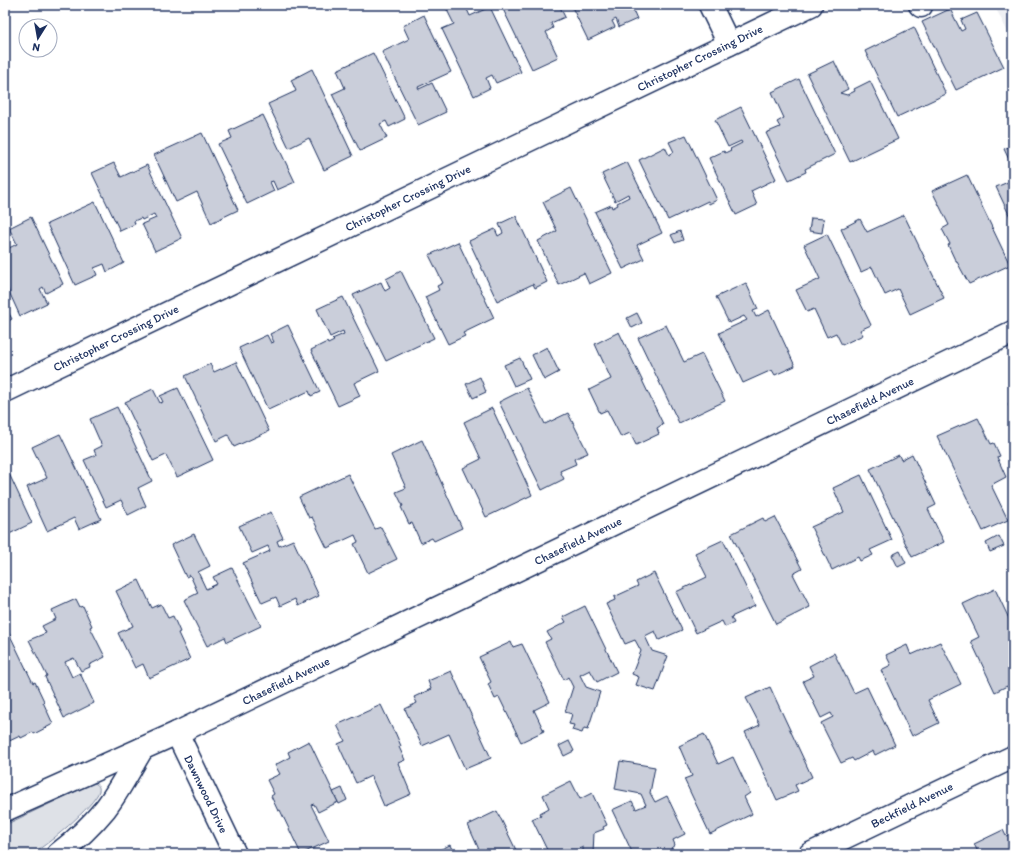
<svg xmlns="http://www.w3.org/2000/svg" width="1018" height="859" viewBox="0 0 1018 859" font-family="Itim,sans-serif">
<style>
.built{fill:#eff0f4}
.green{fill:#dee1e7;stroke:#7c88a2}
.building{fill:#caceda;stroke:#1b2f5e}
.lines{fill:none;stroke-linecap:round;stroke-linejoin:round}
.minor-casing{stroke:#1b2f5e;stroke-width:25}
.minor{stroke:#fff;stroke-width:22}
.labels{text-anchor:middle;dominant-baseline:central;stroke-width:4;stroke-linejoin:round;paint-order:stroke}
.street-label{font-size:12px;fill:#1b2f5e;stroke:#fff}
</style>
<rect width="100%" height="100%" fill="#fff"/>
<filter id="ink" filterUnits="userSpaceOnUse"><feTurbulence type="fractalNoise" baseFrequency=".025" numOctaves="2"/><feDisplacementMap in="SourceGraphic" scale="8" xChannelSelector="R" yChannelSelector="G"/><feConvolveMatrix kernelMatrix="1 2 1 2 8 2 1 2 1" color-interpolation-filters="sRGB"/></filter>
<g filter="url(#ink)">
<path class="built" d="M994 5H1013V42L995 7Z"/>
<path class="green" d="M95 783C98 785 100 787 99 791 96 804 43 850 30 854 25 855 11 854 5 854V825L91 784Z"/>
<g class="building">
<path d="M452 5H465L470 16 490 7 521 72 496 83 492 75 486 78 490 88 474 96 442 29 454 24 446 8Z"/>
<path d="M501 5H559L565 17 551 23 553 28 546 32 558 57 532 69Z"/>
<path d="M571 5H631L637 19 619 27 616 19 612 21 615 27 588 40Z"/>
<path d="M950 9 961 31 965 29 961 20 977 13 1004 67 956 90 922 22Z"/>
<path d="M424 15 451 72 418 87 419 89 432 83 446 112 418 125 382 52 409 39 403 26Z"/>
<path d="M914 27 946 94 897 117 865 51Z"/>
<path d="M373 53 405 119 389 127 386 121 380 124 387 138 360 151 332 94 345 88 337 70Z"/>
<path d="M834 61 848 89 840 93 847 95 855 91 854 89 870 81 898 139 850 162 807 74Z"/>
<path d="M312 69 353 156 324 170 309 138 289 148 268 104 296 91 291 80Z"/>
<path d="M799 79 835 154 805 169 806 172 789 180 766 133 780 127 777 122 784 118 772 92Z"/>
<path d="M741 107 776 179 751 191 757 205 736 215 709 158 724 151 725 153 731 150 730 149 742 143 741 141 728 147 715 120Z"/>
<path d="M263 115 295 182 277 190 273 181 270 182 274 191 247 204 218 144 232 138 229 131Z"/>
<path d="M202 133 238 210 211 223 197 192 176 202 154 155Z"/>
<path d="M686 135 717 200 709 204 708 201 668 220 639 160 665 147 669 155 674 152 669 142Z"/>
<path d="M1013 145V168L1004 149Z"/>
<path d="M627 162 662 233 637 245 644 259 623 269 595 212 611 205 612 208 618 205 617 203 629 197 628 194 615 201 602 174Z"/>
<path d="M114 163 121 177 147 165 182 238 155 251 142 224 156 218 154 214 142 220 141 218 134 221 135 224 120 231 92 173Z"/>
<path d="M967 175 1010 265 969 284 956 260H955L948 245 950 244 942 229 949 225 932 191Z"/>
<path d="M1013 180V223L996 187Z"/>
<path d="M571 188 612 273 589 284 584 273 559 285 538 241 557 231 543 202Z"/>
<path d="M95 202 124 263 107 272 104 264 94 268 97 275 75 285 47 224Z"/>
<path d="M904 215 944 298 910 314 898 289 885 295 872 267 861 272 841 229 860 219 867 232Z"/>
<path d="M516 216 547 282 535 288 533 284 497 301 469 241 495 229 498 236 503 233 499 224Z"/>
<path d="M31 217 63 284 46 293 43 287 40 289 47 303 20 316 5 283V250L17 244 9 228Z"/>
<path d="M811 218 824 219 822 233 809 231Z"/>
<path d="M680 231 683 240 675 243 671 235Z"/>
<path d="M827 234 871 325 860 330 863 335 842 345 836 333 827 337 814 309 807 312 796 290 820 279 804 245Z"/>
<path d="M458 242 494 318 463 333 465 336 448 344 425 297 439 290 437 286 443 283 429 255Z"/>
<path d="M401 271 434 338 386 361 353 295 381 282 385 291 390 288 386 279Z"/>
<path d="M746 283 758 309 753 311 756 317 769 310 795 366 775 375 772 370 743 383 719 333 747 320 744 316 729 323 716 297Z"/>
<path d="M343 297 379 371 354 383 360 396 338 406 311 350 327 342 328 344 334 341 332 339 344 334 343 331 330 337 317 309Z"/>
<path d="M5 306 12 319 5 323Z"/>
<path d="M637 313 642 323 632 328 627 318Z"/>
<path d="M288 325 320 392 311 396 309 391 268 410 239 348 267 335 271 343 274 342 270 334Z"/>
<path d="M666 325 684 362 702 354 725 401 679 423 638 338Z"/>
<path d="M619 332 663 424 657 428 659 434 636 445 630 433 621 437 607 410 600 413 589 390 611 379 595 344Z"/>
<path d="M547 347 559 372 544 380 532 355Z"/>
<path d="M520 358 530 379 514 386 504 365Z"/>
<path d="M236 362 269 431 234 447 228 435 216 441 185 376 210 364 214 372Z"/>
<path d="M480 377 486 392 473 398 466 384Z"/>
<path d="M178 388 213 460 177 477 166 455 153 461 125 402 153 389 160 403 163 402 160 396Z"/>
<path d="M527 388 545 424 568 413 588 453 574 459 576 464 560 471 564 479 542 490 499 402Z"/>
<path d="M1013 401V414L1008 404Z"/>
<path d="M117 407 152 481 138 488 146 506 128 515 121 500 106 507 84 460 96 455 94 450 102 446 90 419Z"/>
<path d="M492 408 532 495 486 517 463 468 481 459 464 422Z"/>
<path d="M978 418 991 444 994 443 1000 456 997 457 1006 477 991 485 1008 520 983 531 937 436Z"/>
<path d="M60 434 101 519 79 529 74 518 47 531 27 487 47 478 32 447Z"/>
<path d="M422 440 462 528 434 541 432 538 421 543 412 523 409 524 401 507 403 506 396 492 406 488 391 455Z"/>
<path d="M912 454 936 505 928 509 944 542 912 557 870 469 899 455 901 460Z"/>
<path d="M5 465 32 523 5 536Z"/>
<path d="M348 474 375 529 381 527 397 559 368 573 354 544 358 542 355 535 327 548 312 517 309 518 299 497Z"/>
<path d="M861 475 892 540 870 550 873 555 860 561 858 557 832 570 811 527 844 512 833 488Z"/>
<path d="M271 512 283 538 277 541 279 546 293 540 319 596 298 606 295 599 280 606 276 597 262 603 243 563 270 551 268 546 252 553 239 526Z"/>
<path d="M775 517 802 569 793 574 810 607 776 624 731 534 763 518 765 522Z"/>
<path d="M194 534 210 566 198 572 206 589 217 584 213 577 232 568 261 626 227 642 225 637 207 646 184 600 198 593 190 575 186 577 171 545Z"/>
<path d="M999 536 1004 546 990 552 986 543Z"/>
<path d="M723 540 755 606 731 617 734 623 725 627 722 621 696 633 676 592 707 577 695 553Z"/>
<path d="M900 551 906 563 898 567 892 555Z"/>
<path d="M654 573 682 630 659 640 655 631 645 636 652 651 668 656 655 691 636 685 639 677 632 674 641 651 635 640 625 644 606 604 615 600 614 597 638 586 636 582Z"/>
<path d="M139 580 152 608 161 604 168 618 173 616 180 632 178 633 190 659 149 678 143 664 135 668 118 633 133 626 116 591Z"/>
<path d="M995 589 1013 627V687L1009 690 1007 686 995 692 971 641 979 637 963 604Z"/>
<path d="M76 599 80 607 83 606 92 626 90 627 105 657 89 665 90 667 81 671 74 658 65 662 72 677 80 673 94 703 64 718 45 677 47 676 29 640 46 633 42 626 56 619 52 610Z"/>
<path d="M585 606 617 672 597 682 590 670 580 675 586 687 600 692 588 729 584 728 582 733 572 730 574 725 569 724 572 714 565 712 573 687 568 677 564 680 545 642 551 639 547 632 566 622 563 617Z"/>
<path d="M6 627 33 683 35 682 44 701 43 702 53 724 34 734 33 732 21 738 20 736 5 743Z"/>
<path d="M511 642 513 647 522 644 550 702 534 710 544 731 521 742 499 697 495 699 488 684 491 682 479 657Z"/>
<path d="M940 642 961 684 928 700 939 723 912 736 881 670 891 665 886 655 907 645 911 655Z"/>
<path d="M834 653 854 693 867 687 895 745 875 755 873 751 854 761 852 758 841 763 821 723 833 717 831 713 821 718 803 681 814 676 809 666Z"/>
<path d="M451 671 491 758 465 769 449 734 422 746 405 709 417 703 414 697 431 689 428 681Z"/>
<path d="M770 687 812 777 795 785 798 791 777 800 745 732 760 725 746 698Z"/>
<path d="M381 705 394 732H395L401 746 399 747 405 760 398 763 411 794 384 806 371 776 356 783 338 744 345 741 337 725Z"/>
<path d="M704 734 718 764 733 757 750 793 744 797 752 814 710 834 684 779 692 776 679 746Z"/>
<path d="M309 741 338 802 318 812 314 804 311 805 329 841 301 854 280 810 278 811 271 796 274 794 267 780 280 774 275 765 290 757 288 752Z"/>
<path d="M569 741 574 751 564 756 559 746Z"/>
<path d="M620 761 655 767 650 793 655 802 667 796 685 834 673 840 675 845 671 848 673 852 669 854H633L612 810 632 801 636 809 646 805 641 794 615 789Z"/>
<path d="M571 781 580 799 592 793 607 825 603 827 604 829 594 833 593 854H582H583V847L569 854H549L532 819 541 815 540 813 549 808 543 795Z"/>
<path d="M342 788 347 800 339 804 333 792Z"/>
<path d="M497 811 516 850 510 853 511 854H481L468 825Z"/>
<path d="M1003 830 1006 836 1013 833V854H979L974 844Z"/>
<path d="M450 845 454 854H431Z"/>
</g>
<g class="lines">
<defs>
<g id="minor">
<path d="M710 5 729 44"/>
<path d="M920 5 921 6"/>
<path d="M5 391 811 5"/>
<path d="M177 733 235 854"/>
<path d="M5 810 177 733 1013 332"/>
<path d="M58 854C75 841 91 826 105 809 119 791 130 769 142 749"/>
<path d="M810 854 1013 757"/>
</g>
</defs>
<use href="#minor" class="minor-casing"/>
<use href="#minor" class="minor"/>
</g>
</g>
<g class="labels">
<g class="street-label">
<text transform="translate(700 58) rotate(-26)">Christopher Crossing Drive</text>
<text transform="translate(408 198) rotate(-26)">Christopher Crossing Drive</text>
<text transform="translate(116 338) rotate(-26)">Christopher Crossing Drive</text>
<text transform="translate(870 401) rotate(-26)">Chasefield Avenue</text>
<text transform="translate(578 541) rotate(-26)">Chasefield Avenue</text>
<text transform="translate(286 681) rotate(-26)">Chasefield Avenue</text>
<text transform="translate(206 794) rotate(64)">Dawnwood Drive</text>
<text transform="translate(912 805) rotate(-26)">Beckfield Avenue</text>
</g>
</g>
<rect width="1018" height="859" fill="none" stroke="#fff" stroke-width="20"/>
<rect x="10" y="10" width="998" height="839" fill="none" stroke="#1b2f5e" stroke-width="1.5" filter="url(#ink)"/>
<g transform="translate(38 38) rotate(191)"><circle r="19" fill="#ffffff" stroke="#a4acbf"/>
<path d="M0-3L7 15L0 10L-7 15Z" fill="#1b2f5e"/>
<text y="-6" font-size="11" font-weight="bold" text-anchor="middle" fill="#1b2f5e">N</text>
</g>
</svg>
